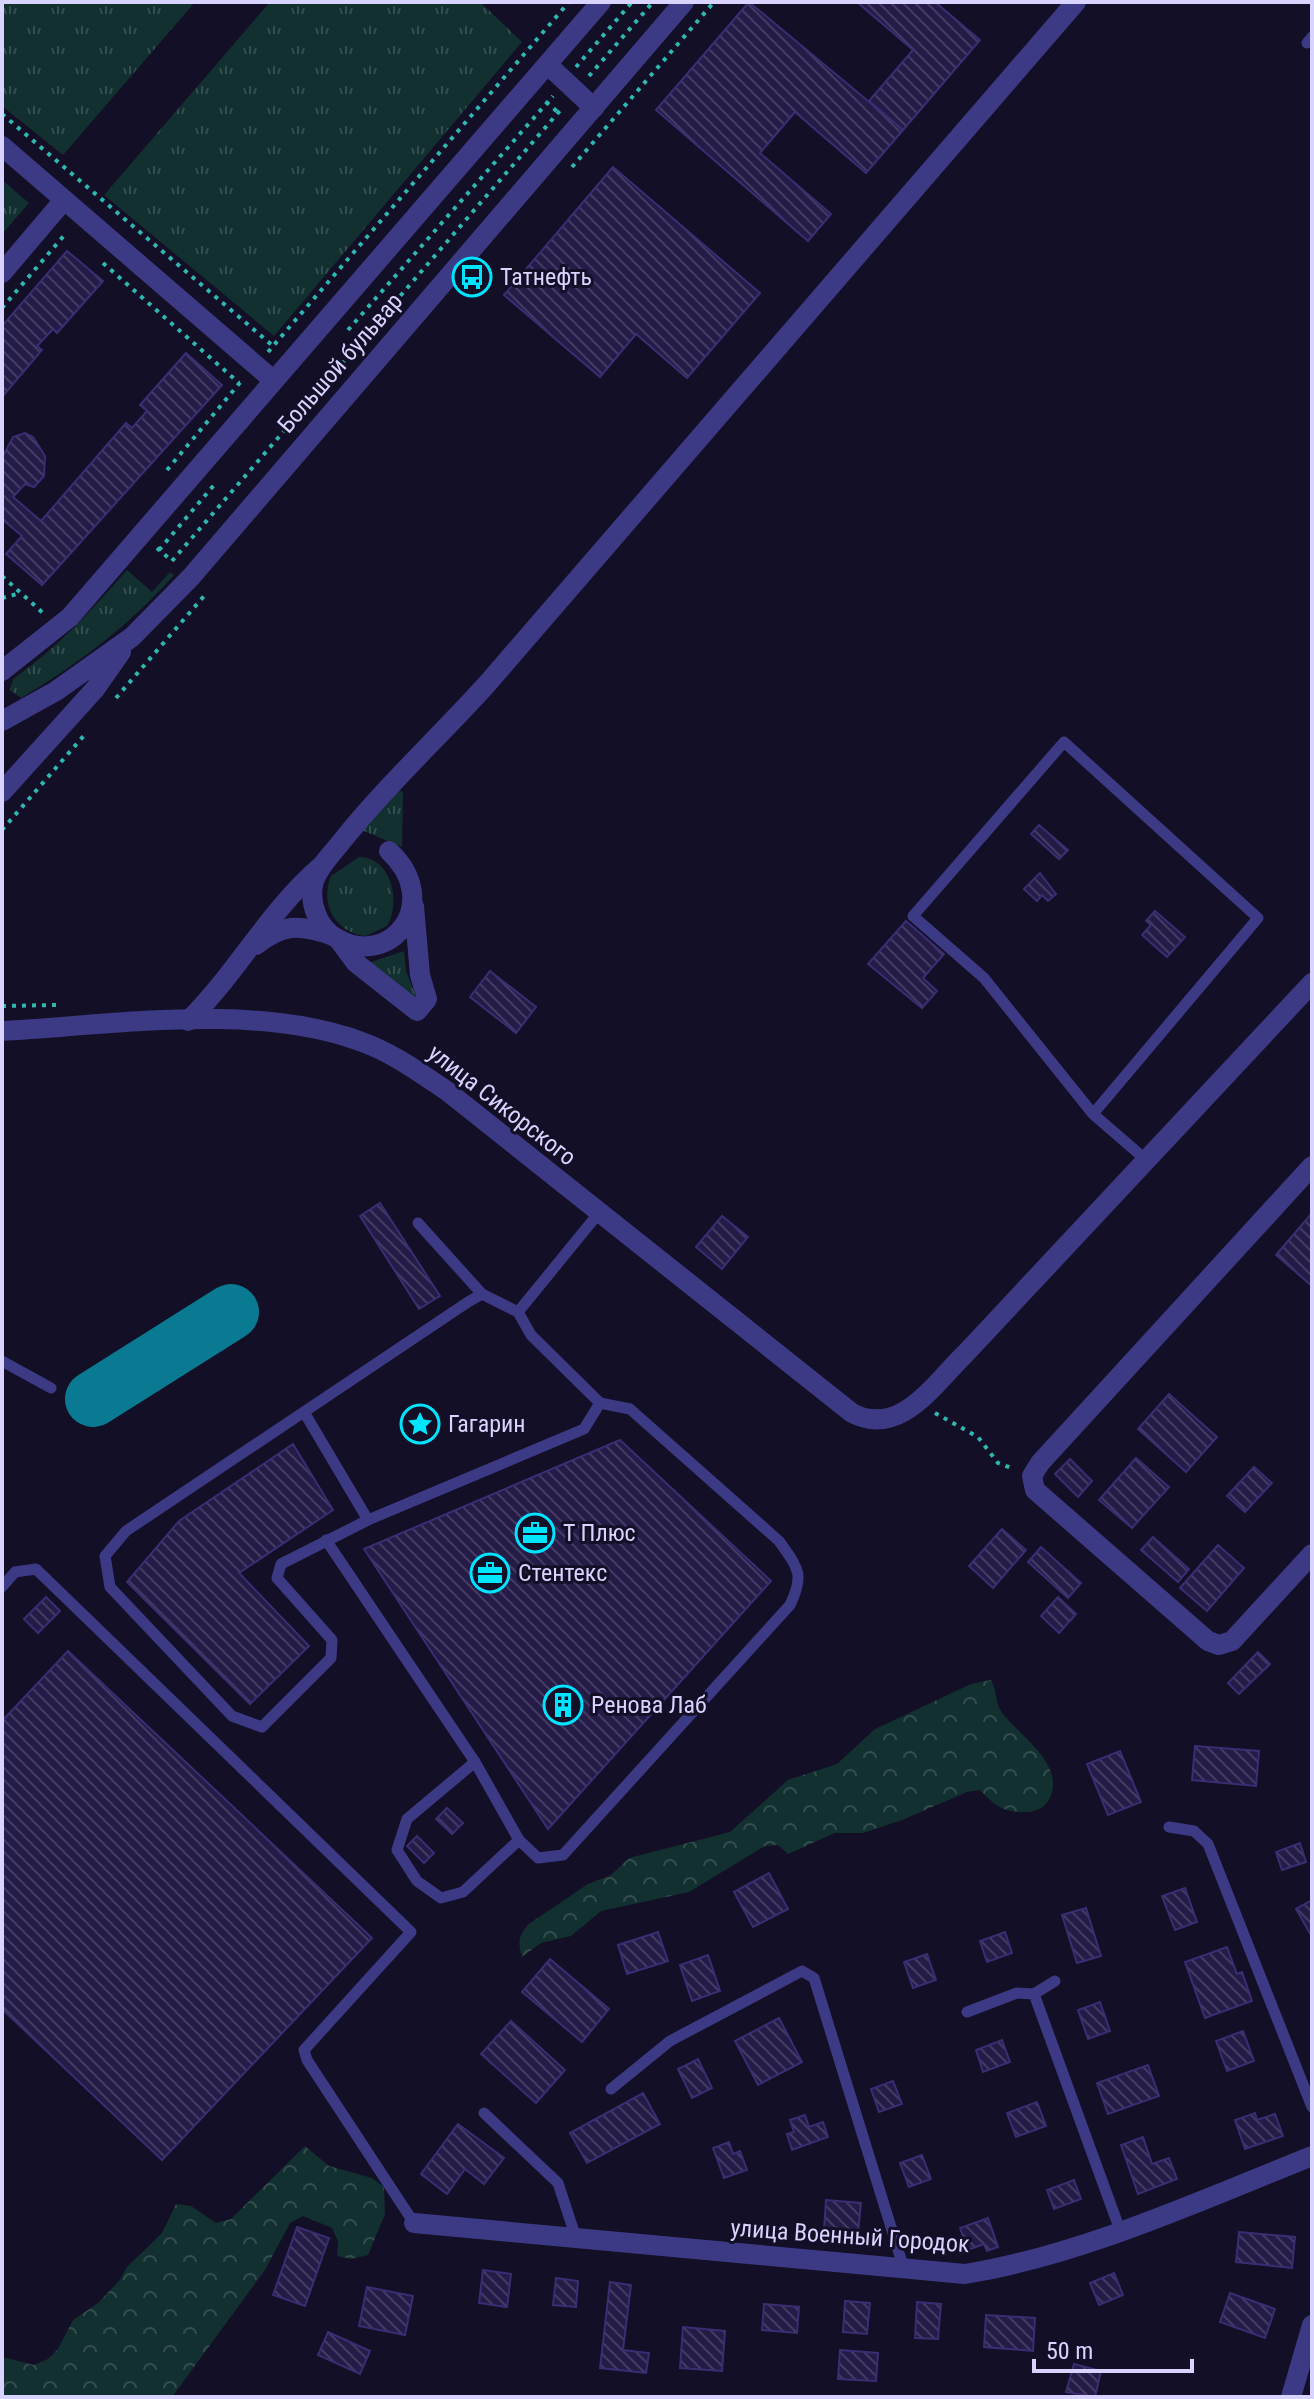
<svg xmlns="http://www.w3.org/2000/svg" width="1314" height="2399" viewBox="0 0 1314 2399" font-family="'Roboto Condensed',sans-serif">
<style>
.grass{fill:url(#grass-tufts)}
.forest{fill:url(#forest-crowns)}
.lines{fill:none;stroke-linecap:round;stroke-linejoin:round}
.taxiway{stroke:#0a7a92;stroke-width:56}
.building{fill:url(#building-back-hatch);stroke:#3b2d73;stroke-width:2}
.path{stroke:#2fb8b0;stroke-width:4;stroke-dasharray:4 6;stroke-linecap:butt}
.lane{stroke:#3d3a85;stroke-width:11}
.street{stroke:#3d3a85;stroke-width:20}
.labels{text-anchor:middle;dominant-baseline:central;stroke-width:6;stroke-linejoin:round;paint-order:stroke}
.poi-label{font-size:24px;fill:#d9d4ff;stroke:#130f26;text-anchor:start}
.street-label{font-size:24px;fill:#d9d4ff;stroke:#130f26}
</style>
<defs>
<pattern id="grass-tufts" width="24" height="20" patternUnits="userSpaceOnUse" patternTransform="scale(2)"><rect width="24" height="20" fill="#12302f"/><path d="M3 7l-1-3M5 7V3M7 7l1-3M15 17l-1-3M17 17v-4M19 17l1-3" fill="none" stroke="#344d4e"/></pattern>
<pattern id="forest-crowns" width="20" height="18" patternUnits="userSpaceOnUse" patternTransform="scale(2)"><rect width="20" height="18" fill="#12302f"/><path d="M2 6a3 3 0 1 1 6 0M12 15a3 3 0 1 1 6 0" fill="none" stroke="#344d4e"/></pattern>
<pattern id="building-back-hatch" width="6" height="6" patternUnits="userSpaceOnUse" patternTransform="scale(2)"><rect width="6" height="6" fill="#241b47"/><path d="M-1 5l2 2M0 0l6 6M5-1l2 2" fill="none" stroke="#433b63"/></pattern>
</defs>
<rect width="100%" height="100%" fill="#130f26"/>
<g class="grass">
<path d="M2 2H195L63 155 2 106Z"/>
<path d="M270 2H480L522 42 274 336 104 195Z"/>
<path d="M2 180 29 203 2 234Z"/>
<path d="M127 570 152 592 170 572 174 575C130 625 78 664 21 698L10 690 13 679C57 648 91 611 127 570Z"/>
<path d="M398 790 403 792 402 847 359 829Z"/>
<path d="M359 857C392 857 401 903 387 926L366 936C336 933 319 905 331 876Z"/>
<path d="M404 951 406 971 416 997 407 1001 368 963Z"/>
</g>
<g class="forest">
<path d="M991 1680C998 1692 994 1703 1003 1714 1019 1735 1063 1763 1051 1795 1047 1806 1039 1811 1028 1812 1004 1813 996 1807 980 1790L967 1792 902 1820 863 1833H835L788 1854 778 1845 765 1846 689 1892 601 1911 571 1936 541 1943 522 1957C518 1943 518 1935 529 1924L588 1884 611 1875 629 1858 730 1832 788 1780 837 1764 875 1729 971 1684Z"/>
<path d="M305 2146 329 2166 372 2178 384 2187 385 2214 368 2255 351 2259 337 2256 338 2241 332 2228 303 2216 290 2223 265 2270 172 2397H2V2357L34 2365 48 2359 58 2349 73 2320 98 2303 120 2280 127 2267 162 2233 176 2204 191 2206 216 2223 231 2219Z"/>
</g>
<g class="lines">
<path class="taxiway" d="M93 1399 231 1312"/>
</g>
<g class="building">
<path d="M749 2 903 130 866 173 795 112 760 153 831 214 808 241 656 110Z"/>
<path d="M857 2H935L980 40 903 130 869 101 913 50Z"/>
<path d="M613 167 760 293 687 378 636 334 600 377 504 295Z"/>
<path d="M67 251 103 281 57 333 53 329 37 346 42 350 2 397V326Z"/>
<path d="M186 353 222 385 42 585 6 554 22 536 2 519V458L13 437 25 433 33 437 45 456 44 476 34 487 25 484 13 497 41 521 126 423 132 428 147 411 140 405Z"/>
<path d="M1039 825 1068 850 1059 859 1031 834Z"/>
<path d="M1040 873 1056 894 1048 901 1042 895 1037 901 1024 889Z"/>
<path d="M1155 911 1185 937 1167 957 1142 935 1151 925 1146 921Z"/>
<path d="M906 921 944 954 923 978 937 991 922 1008 868 964Z"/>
<path d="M490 971 536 1007 516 1033 470 997Z"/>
<path d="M380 1203 440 1296 419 1309 360 1216Z"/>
<path d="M1312 1213V1286L1276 1255Z"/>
<path d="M722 1216 748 1237 722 1269 696 1247Z"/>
<path d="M1169 1394 1217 1437 1186 1472 1138 1429Z"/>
<path d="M620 1440 771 1581 548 1829 364 1549Z"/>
<path d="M293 1444 333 1510 239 1573 309 1646 250 1704 127 1582 179 1521Z"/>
<path d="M1136 1458 1169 1487 1132 1528 1099 1500Z"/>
<path d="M1070 1459 1092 1481 1078 1497 1055 1474Z"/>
<path d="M1254 1467 1272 1483 1245 1512 1227 1496Z"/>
<path d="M1002 1529 1026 1550 993 1588 969 1566Z"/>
<path d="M1153 1537 1189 1569 1178 1582 1141 1550Z"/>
<path d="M1218 1545 1244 1568 1207 1611 1180 1588Z"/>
<path d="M1041 1547 1081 1583 1068 1598 1028 1562Z"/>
<path d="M46 1597 60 1611 38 1633 24 1619Z"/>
<path d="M1058 1597 1076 1614 1059 1633 1041 1616Z"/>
<path d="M68 1651 372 1938 162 2160 2 2009V1721Z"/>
<path d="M1258 1652 1270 1664 1239 1694 1228 1683Z"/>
<path d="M1195 1746 1259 1751 1256 1786 1192 1780Z"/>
<path d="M1120 1751 1141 1802 1108 1815 1087 1764Z"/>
<path d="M447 1808 463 1823 452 1834 436 1819Z"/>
<path d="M417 1836 434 1853 424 1863 407 1846Z"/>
<path d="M1300 1843 1306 1862 1282 1870 1276 1852Z"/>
<path d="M769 1873 788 1909 753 1927 734 1892Z"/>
<path d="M1185 1888 1197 1922 1175 1930 1162 1896Z"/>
<path d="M1312 1900V1937L1296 1909Z"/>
<path d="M1086 1908 1101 1956 1077 1963 1062 1915Z"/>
<path d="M658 1932 668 1961 627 1974 618 1945Z"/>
<path d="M1005 1932 1012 1953 987 1962 980 1941Z"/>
<path d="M1227 1947 1237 1974 1242 1972 1252 2001 1205 2018 1185 1962Z"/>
<path d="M927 1954 936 1980 913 1988 904 1962Z"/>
<path d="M708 1955 720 1991 692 2001 680 1965Z"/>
<path d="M550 1959 609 2009 582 2042 522 1992Z"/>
<path d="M1100 2002 1110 2031 1088 2039 1078 2010Z"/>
<path d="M779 2018 802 2062 758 2085 735 2041Z"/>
<path d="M511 2021 565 2070 536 2103 481 2054Z"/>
<path d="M1243 2031 1254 2061 1227 2071 1216 2041Z"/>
<path d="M1002 2040 1010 2062 983 2072 976 2050Z"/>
<path d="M698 2059 712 2088 692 2098 678 2069Z"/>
<path d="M1148 2065 1159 2096 1108 2114 1097 2083Z"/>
<path d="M893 2081 902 2104 879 2112 871 2089Z"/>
<path d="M643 2093 660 2124 587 2163 570 2133Z"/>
<path d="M1037 2102 1046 2126 1016 2137 1007 2113Z"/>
<path d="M1255 2113 1257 2120 1275 2114 1283 2136 1245 2149 1235 2120Z"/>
<path d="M805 2115 809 2127 823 2122 828 2137 792 2150 787 2134 794 2132 790 2120Z"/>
<path d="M458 2124 504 2158 484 2184 465 2169 447 2194 421 2174Z"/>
<path d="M1143 2137 1152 2164 1169 2158 1177 2179 1138 2194 1121 2145Z"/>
<path d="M729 2142 733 2154 740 2151 747 2170 724 2178 713 2148Z"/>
<path d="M922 2155 931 2179 909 2187 900 2163Z"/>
<path d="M1074 2180 1081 2199 1054 2209 1047 2190Z"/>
<path d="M826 2200 861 2203 858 2233 824 2230Z"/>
<path d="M988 2218 998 2247 987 2251 984 2244 968 2250 960 2228Z"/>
<path d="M297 2227 329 2238 305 2306 273 2295Z"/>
<path d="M1239 2232 1295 2237 1292 2268 1236 2262Z"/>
<path d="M483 2270 511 2274 507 2307 479 2303Z"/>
<path d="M1114 2273 1123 2295 1099 2305 1090 2283Z"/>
<path d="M556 2278 578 2281 576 2307 553 2305Z"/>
<path d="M610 2282 631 2285 623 2350 649 2353 646 2373 600 2368Z"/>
<path d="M367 2287 413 2296 405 2335 359 2326Z"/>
<path d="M1230 2293 1275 2309 1265 2338 1220 2322Z"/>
<path d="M845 2301 870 2303 867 2334 843 2332Z"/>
<path d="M917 2302 941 2304 938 2339 915 2338Z"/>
<path d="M764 2304 799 2307 797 2333 762 2330Z"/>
<path d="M986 2315 1035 2318 1033 2351 984 2347Z"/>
<path d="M683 2327 725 2331 722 2371 680 2368Z"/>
<path d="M328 2332 370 2351 360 2374 318 2355Z"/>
<path d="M840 2350 878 2353 876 2381 838 2379Z"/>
<path d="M1074 2364 1101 2371 1095 2397 1066 2392Z"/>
</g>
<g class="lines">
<g class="path">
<path d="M576 67 632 2"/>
<path d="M589 76 653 2"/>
<path d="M546 102 560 114"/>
<path d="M2 114 273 346"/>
<path d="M572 167 714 2"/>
<path d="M103 263 239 383"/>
<path d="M2 308 67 232"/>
<path d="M348 330 553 96"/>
<path d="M268 352 569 2"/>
<path d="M167 470 243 379"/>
<path d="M157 548 172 561"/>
<path d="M159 550 214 485"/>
<path d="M172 561 563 107"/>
<path d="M2 576 43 613"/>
<path d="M2 598 21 593"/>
<path d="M116 698 204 596"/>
<path d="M2 830 87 732"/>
<path d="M2 1006 56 1005"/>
<path d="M935 1413 978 1437 998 1463 1014 1469"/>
</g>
<g class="lane">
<path d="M1307 43 1312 37"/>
<path d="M1093 1114 1258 918 1064 742 913 916 984 978 1093 1114 1145 1159"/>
<path d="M418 1223 482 1294"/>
<path d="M518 1312 482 1294 468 1302 126 1531 105 1556 110 1587 232 1716 262 1727 331 1658 332 1640 277 1578 281 1564 368 1520 584 1429 600 1403 531 1335 518 1312 598 1214"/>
<path d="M2 1361 51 1388"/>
<path d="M304 1412 368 1520"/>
<path d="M326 1540 475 1762 519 1840 538 1858 563 1855 790 1605C805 1574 798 1568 779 1541L630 1409 600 1403"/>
<path d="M2 1587 15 1572 36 1569 411 1932 304 2050 307 2060 414 2223"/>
<path d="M475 1762 407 1819 397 1850 417 1881 441 1898 463 1892 519 1840"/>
<path d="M1169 1827 1194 1831 1208 1844 1312 2107"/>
<path d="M1034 1994 1055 1981"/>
<path d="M967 2012 1017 1993 1034 1994 1120 2230"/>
<path d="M611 2089 670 2041 802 1971 814 1978 904 2269"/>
<path d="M484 2113 558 2183 576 2238"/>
</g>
<g class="street">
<path d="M548 65 594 108"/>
<path d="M2 146 273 380"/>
<path d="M2 273 64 200"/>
<path d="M2 671 70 617 601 2"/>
<path d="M2 721 56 691 132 637 191 577 684 2"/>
<path d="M2 792 95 689 121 652"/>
<path d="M389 851C444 902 391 969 338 939 318 929 308 902 314 881 319 866 332 854 342 841 386 786 439 737 487 684L1076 2"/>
<path d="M339 940 356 963 417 1011 427 999 420 975 414 906"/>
<path d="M256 945C282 924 299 924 331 935"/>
<path d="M188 1021C237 973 268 912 320 867"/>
<path d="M2 1031C114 1025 256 1002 362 1042 393 1053 420 1073 447 1091L852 1413C900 1438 933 1385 965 1354L1312 983"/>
<path d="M1312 1166 1040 1463 1032 1476 1035 1490 1208 1641 1219 1645 1232 1641 1312 1554"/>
<path d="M414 2223 965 2274C1082 2255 1202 2200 1312 2156"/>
<path d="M1291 2397 1312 2325"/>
</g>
</g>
<defs>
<symbol id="bus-ring" viewBox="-11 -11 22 22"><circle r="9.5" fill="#130f26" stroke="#00e5ff" stroke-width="1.5"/><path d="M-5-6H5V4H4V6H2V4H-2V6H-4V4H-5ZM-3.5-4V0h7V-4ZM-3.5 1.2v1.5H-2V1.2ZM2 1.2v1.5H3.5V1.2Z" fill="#00e5ff"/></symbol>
<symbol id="sight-ring" viewBox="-11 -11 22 22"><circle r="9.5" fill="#130f26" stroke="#00e5ff" stroke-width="1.5"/><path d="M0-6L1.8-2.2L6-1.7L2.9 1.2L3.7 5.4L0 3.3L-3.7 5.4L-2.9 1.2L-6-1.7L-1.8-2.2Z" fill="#00e5ff"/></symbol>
<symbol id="office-ring" viewBox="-11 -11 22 22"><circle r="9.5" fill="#130f26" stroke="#00e5ff" stroke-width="1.5"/><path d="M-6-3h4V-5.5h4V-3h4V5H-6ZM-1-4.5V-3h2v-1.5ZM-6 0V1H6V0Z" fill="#00e5ff"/></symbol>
<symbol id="building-ring" viewBox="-11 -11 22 22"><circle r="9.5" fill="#130f26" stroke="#00e5ff" stroke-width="1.5"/><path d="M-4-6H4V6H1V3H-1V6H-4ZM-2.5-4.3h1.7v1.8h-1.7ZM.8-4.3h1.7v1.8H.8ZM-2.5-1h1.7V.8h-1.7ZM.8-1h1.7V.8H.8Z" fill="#00e5ff"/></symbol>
</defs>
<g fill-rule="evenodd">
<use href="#bus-ring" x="450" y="255" width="44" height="44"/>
<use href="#sight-ring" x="398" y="1402" width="44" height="44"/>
<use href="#office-ring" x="513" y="1511" width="44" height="44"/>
<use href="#office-ring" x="468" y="1551" width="44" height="44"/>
<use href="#building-ring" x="541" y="1683" width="44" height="44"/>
</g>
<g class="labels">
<g class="poi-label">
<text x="500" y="277">Татнефть</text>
<text x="448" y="1424">Гагарин</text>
<text x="563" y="1533">Т Плюс</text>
<text x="518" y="1573">Стентекс</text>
<text x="591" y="1705">Ренова Лаб</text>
</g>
<g class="street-label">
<text transform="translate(340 363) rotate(-49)">Большой бульвар</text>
<text transform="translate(502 1105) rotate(38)">улица Сикорского</text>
<text transform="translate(850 2236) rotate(4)">улица Военный Городок</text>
</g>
</g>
<rect width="1314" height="2399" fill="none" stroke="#d9d4ff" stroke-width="8"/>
<path d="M1034 2359v12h158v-12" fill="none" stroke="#d9d4ff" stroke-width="4"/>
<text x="1046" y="2359" font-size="24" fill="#d9d4ff" stroke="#130f26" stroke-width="6" paint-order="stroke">50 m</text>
</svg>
